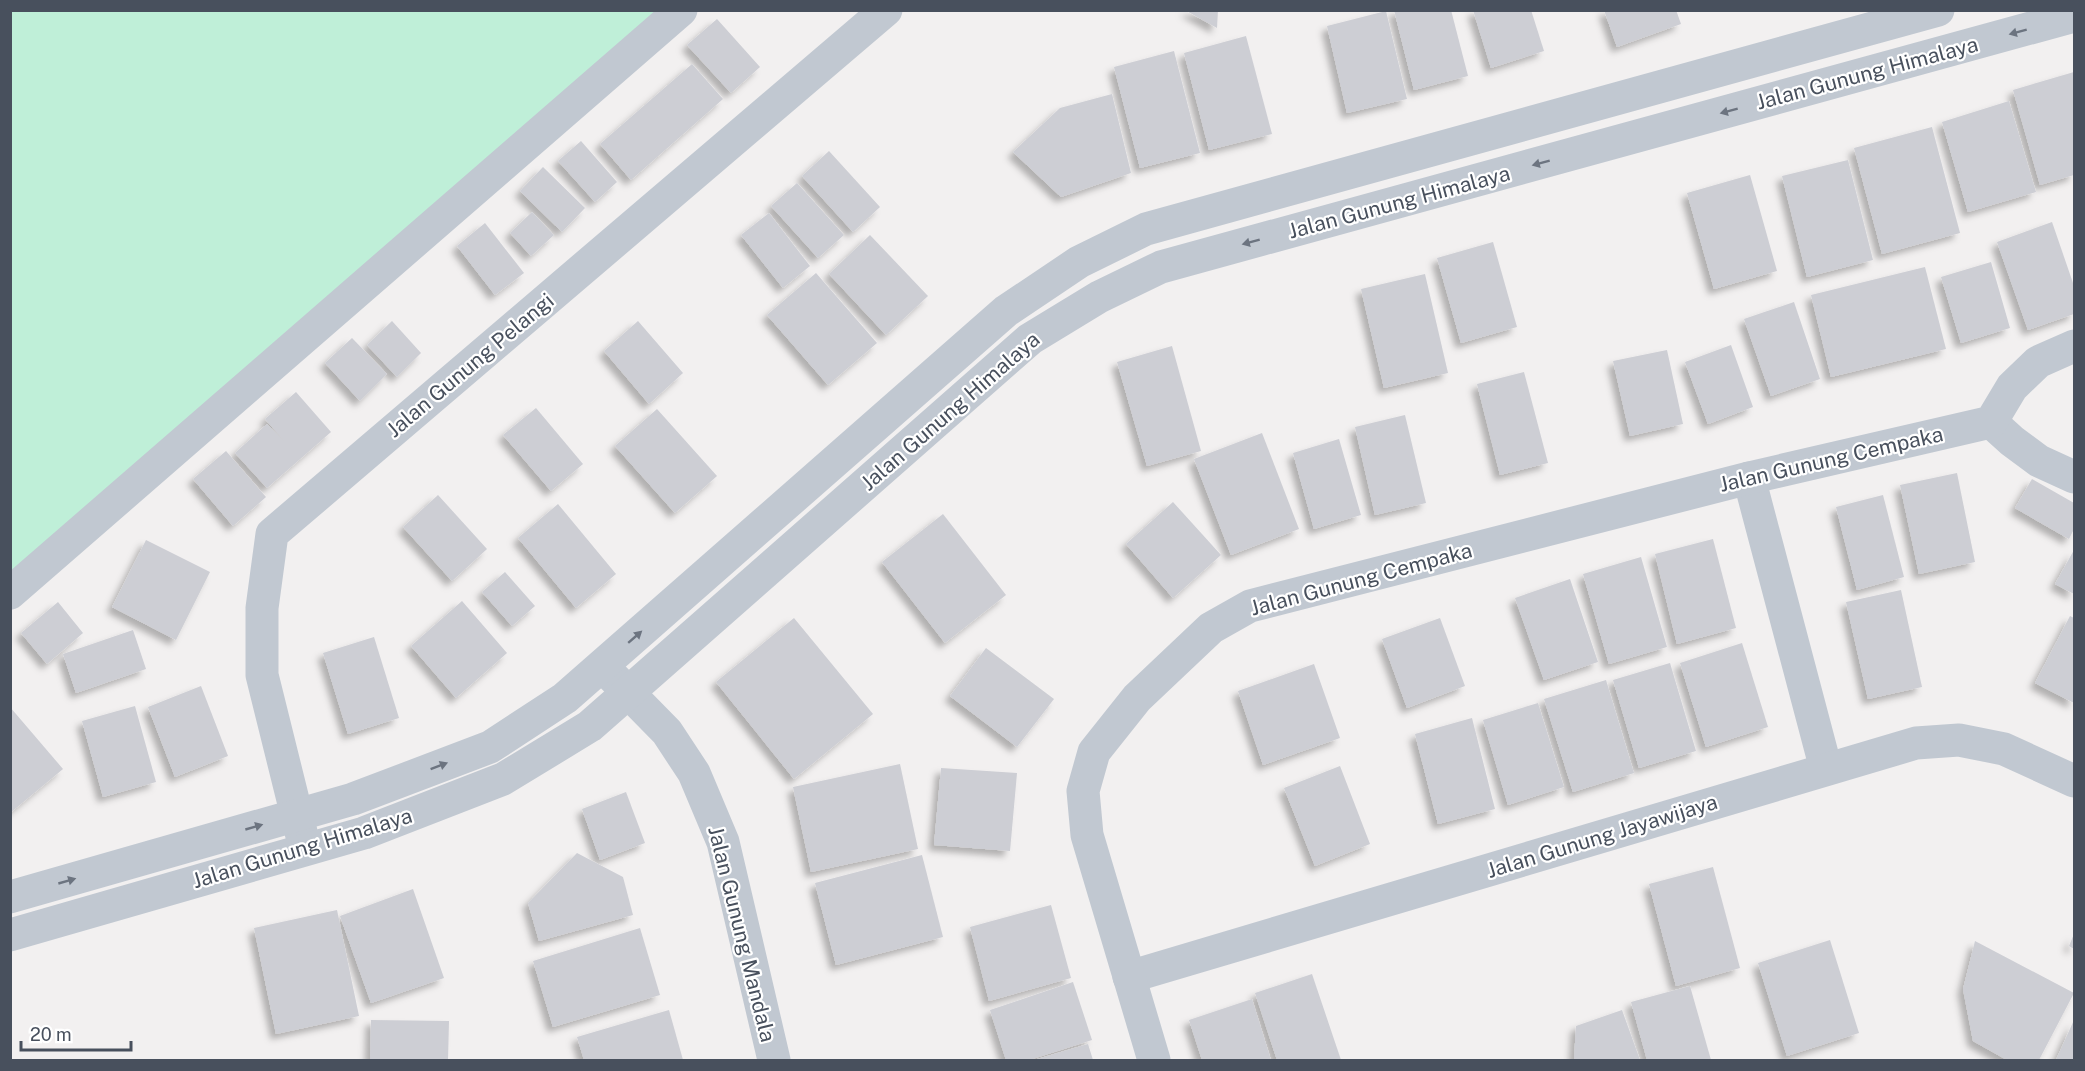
<svg xmlns="http://www.w3.org/2000/svg" width="2085" height="1071" viewBox="0 0 2085 1071" font-family="'Public Sans',sans-serif">
<style>
.green{fill:#bfefd8}
.building{fill:#cdced4;filter:url(#shadow)}
.lines{fill:none;stroke-linecap:round;stroke-linejoin:round}
.street{stroke:#c1c8d1;stroke-width:33}
.oneway{fill:#6c7480}
.labels{text-anchor:middle;dominant-baseline:central;stroke-width:4.5;stroke-linejoin:round;paint-order:stroke}
.street-label{font-size:21px;fill:#48505d;stroke:#fff}
</style>
<defs>
<filter id="shadow"><feDropShadow dx="-5.5" dy="5.5" stdDeviation="3" flood-color="#0004"/></filter>
</defs>
<rect width="100%" height="100%" fill="#f2f0f0"/>
<path class="green" d="M11 11H690L11 607Z"/>
<g class="building">
<path d="M1185 10H1218L1217 28Z"/>
<path d="M1394 10H1451L1468 76 1414 90Z"/>
<path d="M1473 10H1531L1544 51 1491 68Z"/>
<path d="M1604 10H1676L1681 24 1617 47Z"/>
<path d="M1386 11 1407 99 1347 113 1327 26Z"/>
<path d="M717 19 760 67 731 93 687 45Z"/>
<path d="M1246 36 1272 134 1209 150 1184 53Z"/>
<path d="M1174 51 1200 153 1140 168 1114 67Z"/>
<path d="M692 64 723 99 631 180 600 144Z"/>
<path d="M2074 72V175L2040 185 2013 90Z"/>
<path d="M1112 94 1131 173 1061 197 1013 152 1060 108Z"/>
<path d="M2009 101 2036 192 1968 212 1942 122Z"/>
<path d="M1932 127 1960 233 1882 254 1854 148Z"/>
<path d="M581 141 617 182 595 202 558 161Z"/>
<path d="M829 151 880 207 853 232 802 176Z"/>
<path d="M1848 160 1873 260 1807 277 1782 176Z"/>
<path d="M543 167 585 208 562 232 520 191Z"/>
<path d="M1750 175 1777 271 1714 289 1687 193Z"/>
<path d="M797 183 844 235 818 258 771 206Z"/>
<path d="M532 212 554 235 531 256 510 233Z"/>
<path d="M769 213 810 266 783 288 741 235Z"/>
<path d="M2052 222 2074 286V314L2028 330 1997 242Z"/>
<path d="M485 223 524 273 495 295 457 246Z"/>
<path d="M870 235 928 296 886 335 829 274Z"/>
<path d="M1493 242 1517 327 1461 343 1437 258Z"/>
<path d="M1991 262 2010 328 1961 343 1941 277Z"/>
<path d="M1925 267 1946 349 1831 377 1811 295Z"/>
<path d="M816 273 877 343 828 385 767 315Z"/>
<path d="M1425 274 1448 373 1384 388 1361 289Z"/>
<path d="M1794 302 1820 379 1771 396 1744 319Z"/>
<path d="M392 321 421 353 397 377 367 345Z"/>
<path d="M638 321 683 373 649 404 604 351Z"/>
<path d="M352 338 387 374 360 401 325 363Z"/>
<path d="M1731 345 1753 407 1708 424 1685 362Z"/>
<path d="M1172 346 1201 451 1147 466 1117 362Z"/>
<path d="M1667 350 1683 424 1630 436 1613 361Z"/>
<path d="M1524 372 1548 463 1500 475 1477 384Z"/>
<path d="M296 392 331 432 267 488 235 453 267 424 284 441 265 419Z"/>
<path d="M536 408 583 464 551 491 503 435Z"/>
<path d="M657 409 717 476 675 513 615 446Z"/>
<path d="M1405 415 1426 503 1375 515 1355 427Z"/>
<path d="M1262 433 1299 529 1231 555 1194 459Z"/>
<path d="M1339 439 1361 515 1314 529 1293 453Z"/>
<path d="M226 451 266 497 233 526 193 479Z"/>
<path d="M1957 473 1975 562 1919 574 1900 485Z"/>
<path d="M2032 479 2074 503V529L2069 539 2015 508Z"/>
<path d="M438 495 487 549 452 581 403 527Z"/>
<path d="M1883 495 1904 577 1857 590 1836 507Z"/>
<path d="M1173 502 1221 555 1173 598 1126 544Z"/>
<path d="M558 504 616 574 576 608 518 538Z"/>
<path d="M943 514 1006 595 945 643 882 562Z"/>
<path d="M1713 539 1736 628 1677 644 1655 554Z"/>
<path d="M146 540 210 572 176 640 112 607Z"/>
<path d="M2074 550V594L2055 584Z"/>
<path d="M1641 557 1667 647 1609 664 1583 574Z"/>
<path d="M505 572 535 606 512 626 482 592Z"/>
<path d="M1570 579 1598 662 1544 680 1515 598Z"/>
<path d="M1901 590 1922 687 1868 699 1846 602Z"/>
<path d="M462 601 507 653 456 698 411 646Z"/>
<path d="M58 602 83 633 47 664 21 633Z"/>
<path d="M2070 616 2074 618V703L2035 683Z"/>
<path d="M794 618 873 714 794 779 716 682Z"/>
<path d="M1440 618 1465 686 1407 708 1382 639Z"/>
<path d="M133 630 146 669 76 693 63 654Z"/>
<path d="M374 637 399 718 348 734 323 653Z"/>
<path d="M1742 643 1768 727 1706 747 1680 663Z"/>
<path d="M986 648 1054 699 1017 747 950 696Z"/>
<path d="M1670 663 1696 751 1639 768 1613 680Z"/>
<path d="M1314 664 1340 738 1263 765 1238 691Z"/>
<path d="M1606 680 1634 773 1573 792 1544 699Z"/>
<path d="M201 686 228 756 175 777 148 707Z"/>
<path d="M1538 703 1564 787 1508 805 1483 720Z"/>
<path d="M135 706 156 782 103 797 82 721Z"/>
<path d="M10 707 63 769 10 813Z"/>
<path d="M1472 718 1495 809 1438 824 1415 734Z"/>
<path d="M900 764 918 849 811 872 793 787Z"/>
<path d="M1340 766 1370 844 1315 866 1284 788Z"/>
<path d="M941 768 1017 773 1010 851 934 845Z"/>
<path d="M626 792 645 843 600 860 582 809Z"/>
<path d="M577 853 623 877 633 915 539 941 528 903Z"/>
<path d="M922 855 943 937 836 965 815 883Z"/>
<path d="M1713 867 1740 968 1676 986 1649 884Z"/>
<path d="M413 889 444 978 371 1003 340 916Z"/>
<path d="M1051 905 1071 978 989 1001 970 927Z"/>
<path d="M337 910 359 1016 276 1034 254 928Z"/>
<path d="M640 928 660 995 553 1027 533 961Z"/>
<path d="M2074 934V949L2069 946Z"/>
<path d="M1830 940 1859 1033 1787 1056 1758 963Z"/>
<path d="M1975 941 2074 993 2039 1060H2007L1973 1041 1963 989Z"/>
<path d="M1312 974 1341 1060H1277L1255 993Z"/>
<path d="M1073 982 1092 1040 1029 1060H1006L990 1010Z"/>
<path d="M1690 986 1711 1060H1647L1631 1002Z"/>
<path d="M1252 999 1271 1060H1202L1189 1020Z"/>
<path d="M669 1010 683 1060H584L577 1037Z"/>
<path d="M1622 1010 1640 1060H1574L1576 1026Z"/>
<path d="M371 1020 449 1021 448 1060H370Z"/>
<path d="M2074 1020V1060H2056Z"/>
<path d="M1088 1044 1093 1060H1034Z"/>
</g>
<g class="lines">
<g class="street">
<path d="M1991 422 2012 441 2039 461 2074 477"/>
<path d="M1749 478 1826 769"/>
<path d="M10 593 681 10"/>
<path d="M612 676 667 732 694 773 723 842 774 1060"/>
<path d="M302 836 262 675V608L272 534 886 10"/>
<path d="M10 897 353 799 490 747 565 698 1006 311 1079 262 1146 229 1938 10"/>
<path d="M10 935 364 833 503 779 590 726 1030 339 1099 297 1161 267 2074 16"/>
<path d="M1129 977 1916 743 1959 740 2004 749 2074 781"/>
<path d="M1154 1060 1087 835 1083 791 1094 752 1137 698 1211 628 1250 606 1749 478 1991 422 2012 387 2038 362 2074 346"/>
</g>
</g>
<defs><path id="oneway-solid" d="M-6-.8H1V-3.2L6.5 0L1 3.2V.8H-6Z" transform="scale(1.5)"/></defs>
<g class="oneway">
<use href="#oneway-solid" transform="translate(2018 32) rotate(165)"/>
<use href="#oneway-solid" transform="translate(1729 111) rotate(165)"/>
<use href="#oneway-solid" transform="translate(1541 163) rotate(165)"/>
<use href="#oneway-solid" transform="translate(1251 242) rotate(165)"/>
<use href="#oneway-solid" transform="translate(635 637) rotate(-41)"/>
<use href="#oneway-solid" transform="translate(439 766) rotate(-21)"/>
<use href="#oneway-solid" transform="translate(254 827) rotate(-16)"/>
<use href="#oneway-solid" transform="translate(67 881) rotate(-16)"/>
</g>
<g class="labels">
<g class="street-label">
<text transform="translate(1867 73) rotate(-15)">Jalan Gunung Himalaya</text>
<text transform="translate(1399 202) rotate(-15)">Jalan Gunung Himalaya</text>
<text transform="translate(470 365) rotate(-40)">Jalan Gunung Pelangi</text>
<text transform="translate(950 411) rotate(-41)">Jalan Gunung Himalaya</text>
<text transform="translate(1831 459) rotate(-13)">Jalan Gunung Cempaka</text>
<text transform="translate(1361 579) rotate(-15)">Jalan Gunung Cempaka</text>
<text transform="translate(1602 836) rotate(-17)">Jalan Gunung Jayawijaya</text>
<text transform="translate(302 848) rotate(-17)">Jalan Gunung Himalaya</text>
<text transform="translate(742 934) rotate(76)">Jalan Gunung Mandala</text>
</g>
</g>
<rect width="2085" height="1071" fill="none" stroke="#48505d" stroke-width="24"/>
<path d="M21 1041v9h110v-9" fill="none" stroke="#48505d" stroke-width="3"/>
<text x="30" y="1041" font-size="18" fill="#48505d" stroke="#ffffff" stroke-width="4.5" paint-order="stroke">20 m</text>
</svg>
